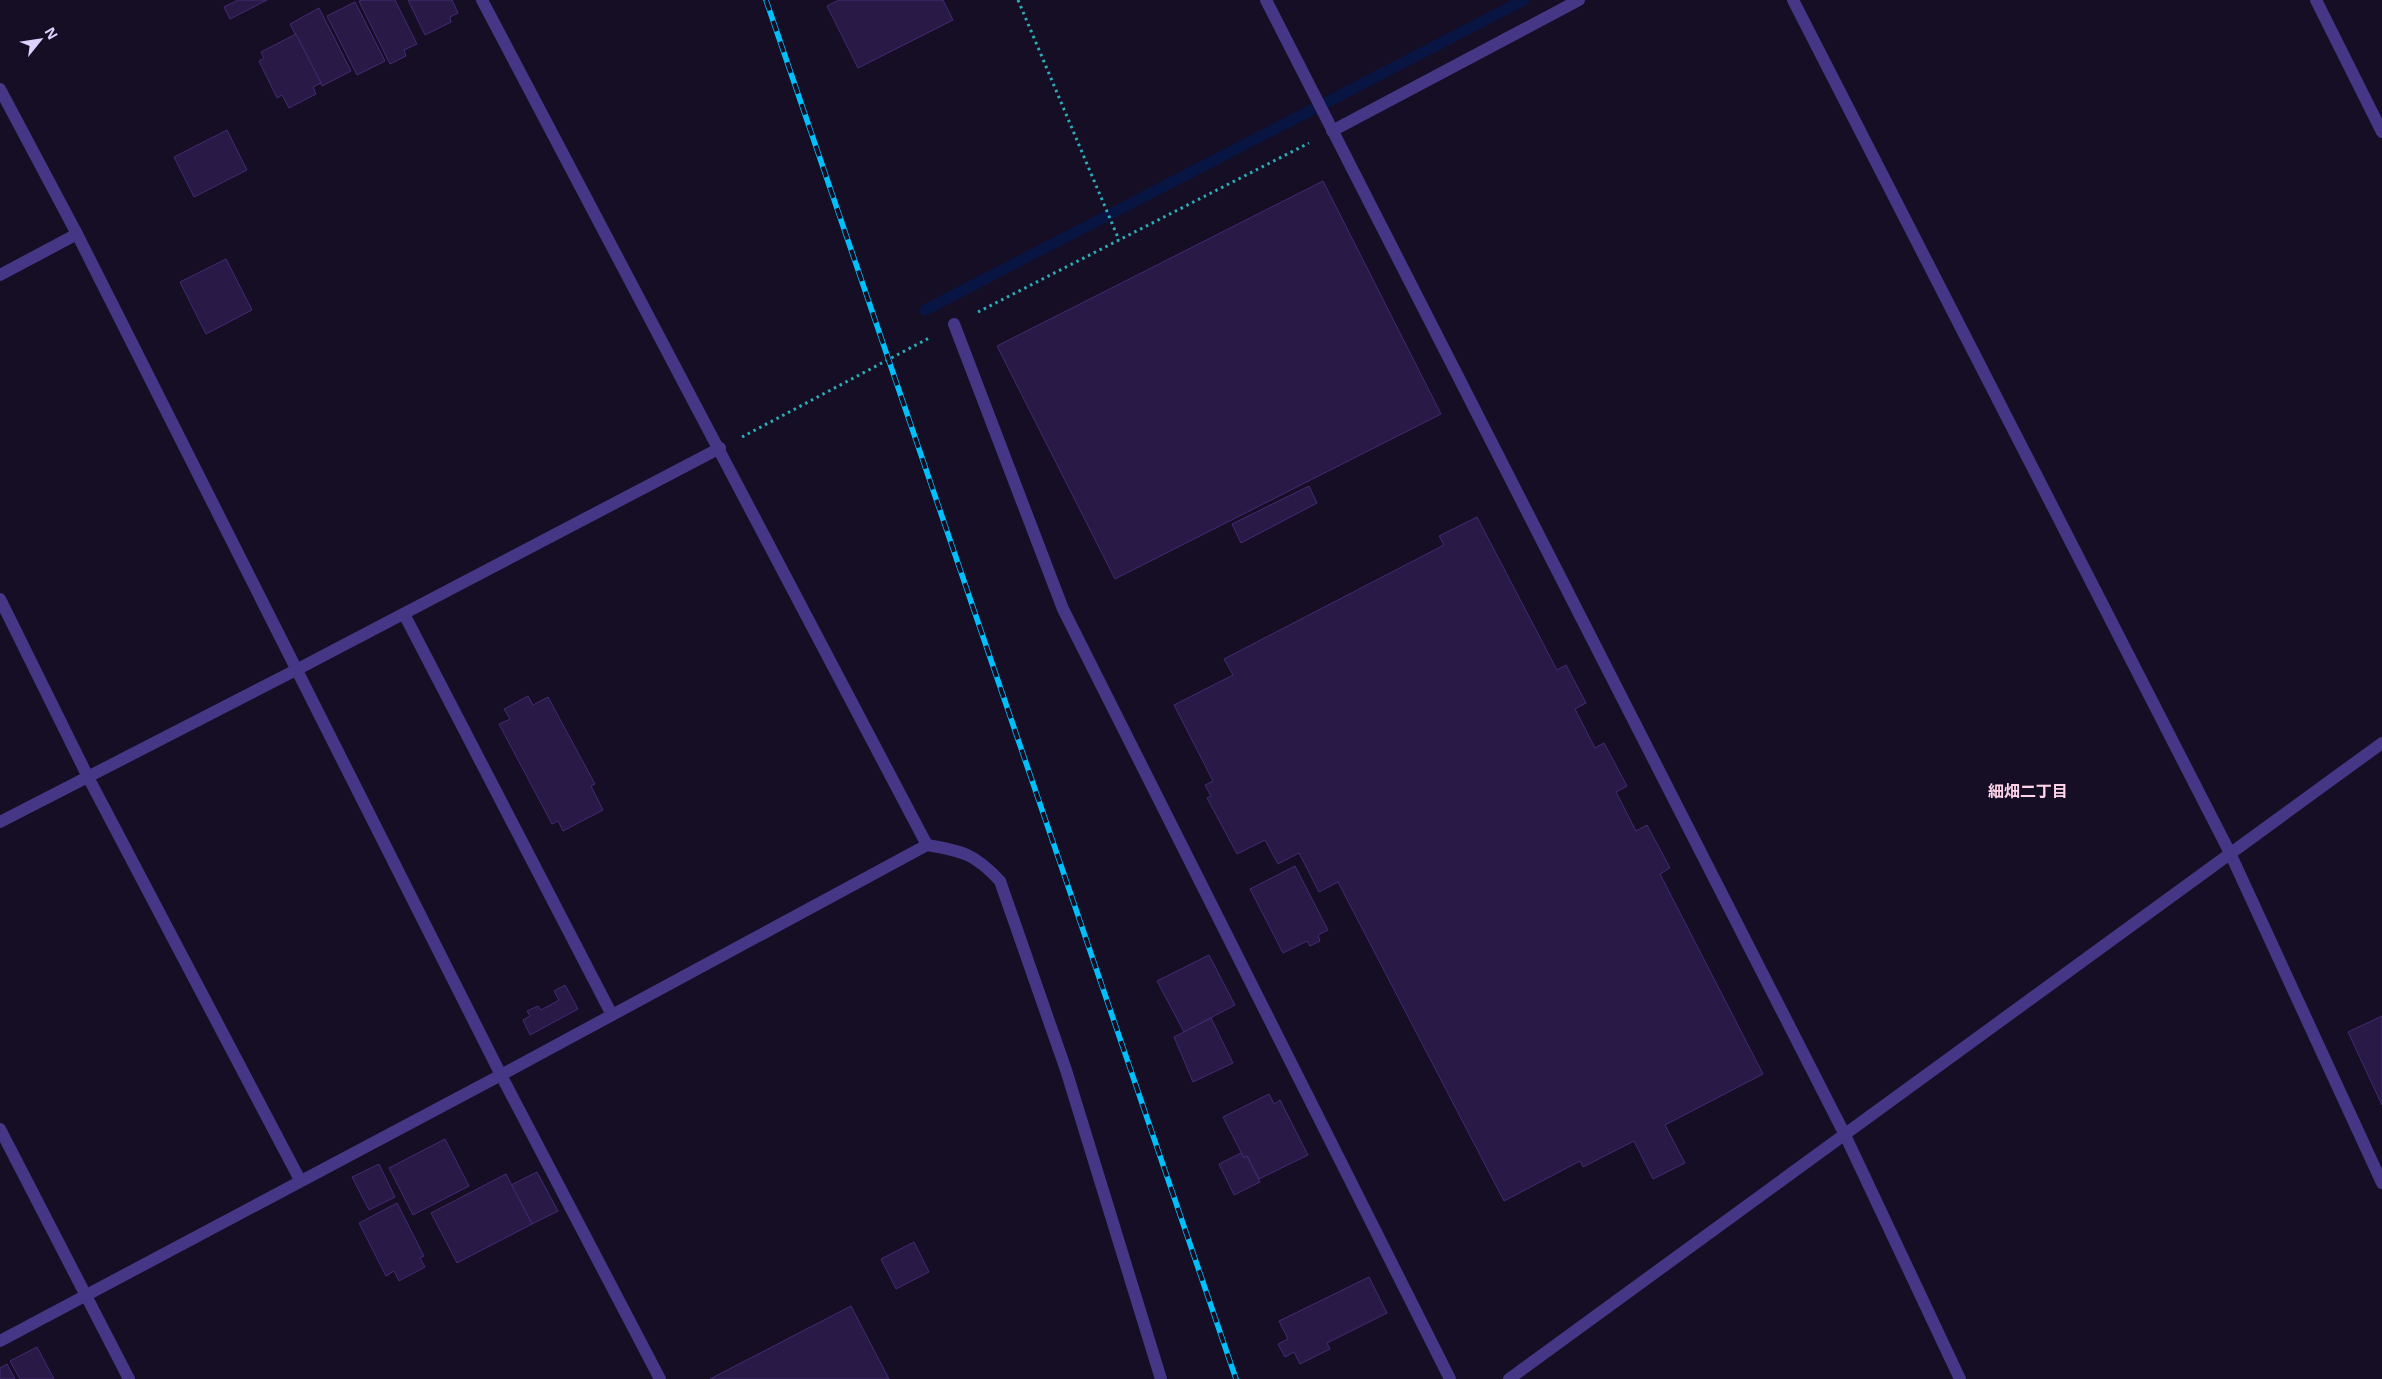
<svg xmlns="http://www.w3.org/2000/svg" width="2382" height="1379" viewBox="0 0 2382 1379" font-family="'Open Sans','Noto Sans JP',sans-serif">
<style>
.lines{fill:none;stroke-linecap:round;stroke-linejoin:round}
.stream{stroke:#081543;stroke-width:11}
.building{fill:#291946;stroke:#432b73}
.path{stroke:#2baeb9;stroke-width:3;stroke-dasharray:2.5 4;stroke-linecap:butt}
.minor{stroke:#453785;stroke-width:12}
.tertiary{stroke:#453785;stroke-width:12}
.rail-casing{stroke:#00c0fc;stroke-width:5.5}
.rail{stroke:#150e25;stroke-width:4;stroke-dasharray:11;stroke-linecap:butt}
.labels{text-anchor:middle;dominant-baseline:central;stroke-width:4;stroke-linejoin:round;paint-order:stroke}
.neighbourhood-label{font-size:16px;font-weight:bold;fill:#ffd3e9;stroke:#150e25}
</style>
<rect width="100%" height="100%" fill="#150e25"/>
<g class="lines">
<path class="stream" d="M925 310 1524 0"/>
</g>
<g class="building">
<path d="M238 0H267L230 19 224 7Z"/>
<path d="M362 0H395L417 44 404 50 406 56 390 64 359 1Z"/>
<path d="M408 0H452L458 13 450 17 451 22 425 35Z"/>
<path d="M839 0H943L953 20 858 68 827 6Z"/>
<path d="M355 2 385 61 357 75 327 16Z"/>
<path d="M319 8 351 71 322 86 290 24Z"/>
<path d="M296 34 321 83 313 87 316 94 289 108 282 95 277 98 259 61 264 58 261 52Z"/>
<path d="M227 130 247 170 194 197 174 157Z"/>
<path d="M1323 181 1441 414 1115 579 997 346Z"/>
<path d="M226 259 252 310 206 334 180 282Z"/>
<path d="M1309 486 1317 503 1241 543 1232 524Z"/>
<path d="M1477 517 1557 670 1566 665 1586 703 1575 709 1595 748 1604 743 1627 786 1616 792 1636 831 1647 825 1670 868 1660 874 1763 1074 1665 1125 1685 1163 1653 1179 1634 1141 1583 1167 1580 1161 1504 1201 1338 882 1319 892 1299 853 1278 864 1265 840 1237 854 1207 798 1211 796 1205 785 1213 781 1174 705 1233 675 1224 659 1444 545 1439 536Z"/>
<path d="M528 696 533 705 548 697 595 784 591 786 603 810 563 831 558 821 552 824 499 724 510 719 504 709Z"/>
<path d="M1295 866 1328 930 1318 935 1320 941 1310 946 1307 941 1283 953 1250 889Z"/>
<path d="M1209 955 1235 1005 1184 1032 1157 981Z"/>
<path d="M565 985 578 1009 530 1035 523 1020 530 1016 527 1011 538 1006 541 1010 559 1000 554 991Z"/>
<path d="M2382 1016V1105L2348 1032Z"/>
<path d="M1211 1018 1233 1063 1193 1082 1174 1037Z"/>
<path d="M1269 1094 1274 1104 1280 1100 1308 1155 1259 1179 1247 1156 1244 1158 1223 1117Z"/>
<path d="M445 1139 469 1186 413 1215 389 1168Z"/>
<path d="M1241 1153 1244 1158 1247 1156 1260 1182 1234 1195 1219 1164Z"/>
<path d="M379 1164 395 1197 369 1210 352 1177Z"/>
<path d="M537 1172 558 1211 532 1224 511 1185Z"/>
<path d="M506 1174 532 1224 457 1263 431 1213Z"/>
<path d="M397 1203 424 1256 420 1258 425 1267 399 1281 394 1271 386 1276 359 1223Z"/>
<path d="M914 1242 929 1272 896 1289 881 1259Z"/>
<path d="M1369 1277 1387 1313 1327 1343 1330 1349 1300 1364 1294 1352 1285 1357 1278 1344 1288 1339 1279 1321Z"/>
<path d="M851 1306 889 1379H710Z"/>
<path d="M37 1347 54 1379H20L10 1361Z"/>
<path d="M7 1364 15 1379H0V1368Z"/>
</g>
<g class="lines">
<g class="path">
<path d="M1018 0 1119 240"/>
<path d="M978 312 1309 143"/>
<path d="M742 437 931 337"/>
</g>
<g class="minor">
<path d="M482 0 927 845"/>
<path d="M1266 0 1845 1135 1960 1379"/>
<path d="M1793 0 2230 853 2382 1183"/>
<path d="M2316 0 2382 132"/>
<path d="M0 89 77 234 501 1075 660 1379"/>
<path d="M1332 131 1579 0"/>
<path d="M0 275 77 234"/>
<path d="M954 324 1063 609 1450 1379"/>
<path d="M0 599 88 777 300 1180"/>
<path d="M404 614 612 1015"/>
<path d="M0 822 296 670 720 448"/>
<path d="M0 1341 501 1075 927 845C963 851 975 854 1000 881L1066 1070 1161 1379"/>
</g>
<g class="tertiary">
<path d="M0 1129 129 1379"/>
<path d="M1509 1379 2382 743"/>
</g>
<defs>
<path id="rail" d="M766 0 1236 1379"/>
</defs>
<use href="#rail" class="rail-casing"/>
<use href="#rail" class="rail"/>
</g>
<g class="labels">
<g class="neighbourhood-label">
<text x="2028" y="791">細畑二丁目</text>
</g>
</g>
<g transform="translate(40 40) rotate(60)" stroke="#150e25" stroke-width="4" paint-order="stroke">
<path d="M0-4L9 19L0 12L-9 19Z" fill="#ddd1ff"/>
<text y="-8" font-size="14" font-weight="bold" text-anchor="middle" fill="#ddd1ff">N</text>
</g>
</svg>
